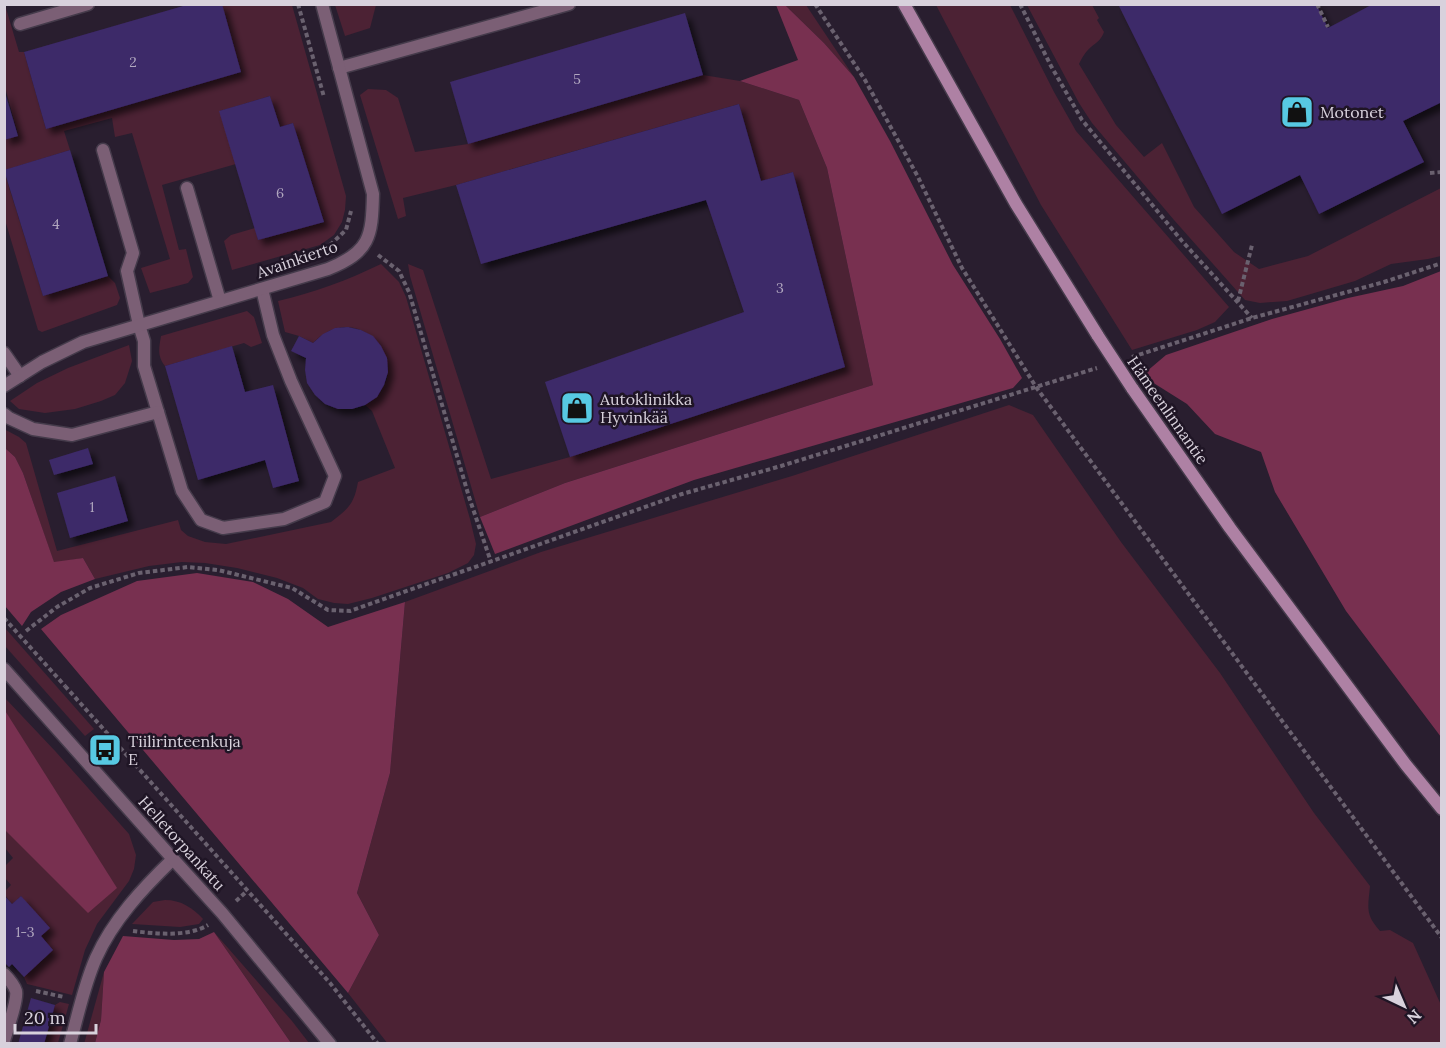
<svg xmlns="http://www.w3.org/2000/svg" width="1446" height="1048" viewBox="0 0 1446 1048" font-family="Lora,serif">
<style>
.green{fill:#4c2234}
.forest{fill:#783050}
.building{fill:#3d2969;filter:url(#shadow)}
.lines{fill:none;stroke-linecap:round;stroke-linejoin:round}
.service-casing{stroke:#453b4b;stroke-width:15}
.minor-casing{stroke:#453b4b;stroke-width:15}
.tertiary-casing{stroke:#453b4b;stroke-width:15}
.secondary-casing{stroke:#453b4b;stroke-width:15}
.path{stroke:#6a616f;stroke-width:4;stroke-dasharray:4.5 3;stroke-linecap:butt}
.service{stroke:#7b5f75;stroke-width:12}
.minor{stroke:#7b5f75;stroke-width:12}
.tertiary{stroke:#7b5f75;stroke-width:12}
.secondary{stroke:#ae81a4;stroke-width:12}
.secondary-bridge-casing{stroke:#453b4b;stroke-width:15;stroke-linecap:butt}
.path-bridge{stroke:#6a616f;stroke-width:4;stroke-dasharray:4.5 3;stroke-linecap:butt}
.secondary-bridge{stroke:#ae81a4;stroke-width:12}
.labels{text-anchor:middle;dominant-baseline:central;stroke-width:5;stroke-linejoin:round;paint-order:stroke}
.number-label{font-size:14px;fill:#b1a7bf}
.poi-label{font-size:16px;fill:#d8d1dc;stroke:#1f1525;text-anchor:start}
.street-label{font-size:16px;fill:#d8d1dc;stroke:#1f1525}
</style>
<defs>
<filter id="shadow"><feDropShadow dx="5.5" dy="5.5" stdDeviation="3" flood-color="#0009"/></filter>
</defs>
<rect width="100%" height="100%" fill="#291e2f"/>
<g class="green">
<path d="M5 5 19 52H24L46 129 241 72 222 5H292L346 196 345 210 342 222 334 235 320 245 232 270 224 241 231 235 255 228 258 240 324 222 293 123 280 127 270 96 220 111 236 164 162 185 179 250 186 249 193 277 188 283 150 293 141 268 170 259 132 133 115 137 112 118 64 131 70 150 5 170V140L18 135 5 87Z"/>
<path d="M335 5H376L370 28 345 36Z"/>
<path d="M785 5H806L854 77 824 43Z"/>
<path d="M936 5H1010L1054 92 1076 131 1229 307 1215 322 1197 330 1132 350 1041 205Z"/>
<path d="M1027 5H1092L1099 18 1097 20 1104 32C1101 40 1097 42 1091 47 1085 52 1082 58 1079 64L1116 125 1144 157 1162 143 1194 207 1234 252 1259 269 1308 256 1441 188V256L1428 259 1391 264 1355 281 1287 301 1260 303 1245 300 1174 220 1092 123 1079 103Z"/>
<path d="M703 75 740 81 799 100 827 168 873 385 565 483 480 517 410 276 408 264 423 270 491 479 570 457 845 367 793 172 761 181 739 104 456 185 403 198 406 216 398 219 360 95 368 89 386 90 398 98 415 152 468 144Z"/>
<path d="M4 171 43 296 108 276 115 283 120 298 117 305 42 332 38 330 5 220Z"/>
<path d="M381 264 399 282 406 297 470 519 476 544 474 555 468 563 448 573 372 598 348 604 334 603 318 599 303 588 277 578 237 568 205 563 182 562 149 566 95 579 83 558 54 563 23 473 15 457 5 448 4 429 19 437 26 443 57 551 178 520 181 530 188 536 205 542 226 544 331 522C349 508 354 504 358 482L395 468 372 411 365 405C369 402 374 400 377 396 409 361 363 308 324 334 320 336 316 340 313 343L299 336 285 332 278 301C313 293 348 280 381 264Z"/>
<path d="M247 311 254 317 262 343 251 347 244 343 165 366C157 356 159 348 161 336Z"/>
<path d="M129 345 132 361 125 383 115 395 101 401 75 409 45 413 19 409 10 401 37 383 68 368Z"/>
<path d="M1009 405 1033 415 1121 542 1220 673 1314 813 1370 886C1368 908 1365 914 1380 931L1390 930 1413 943 1441 1005 1442 1043 388 1044 348 993 379 935 357 893 390 773 405 602 541 552 792 476Z"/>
<path d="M5 628 94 729 85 736 5 646Z"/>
<path d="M5 698 56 752 129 834 136 855 134 869 129 881 97 924 85 950 72 995 27 984 24 977 41 936 21 896 12 904 5 895V891L11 885 5 878V866L13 858 5 848Z"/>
<path d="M165 900C181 900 193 908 203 919L199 924 180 927 132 924 153 902Z"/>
<path d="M214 932 292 1021 309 1043H291Z"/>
<path d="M104 972 101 1020 95 1043 84 1044Z"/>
<path d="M60 1002 69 1004 58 1043 44 1044 55 1005Z"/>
</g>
<g class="forest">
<path d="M776 5H785L824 43 854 77 890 141 953 265 1000 339 1022 378 1013 388 694 480 495 554 480 517 565 483 873 385 827 168 799 100 740 81 798 60Z"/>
<path d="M1441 271V737L1346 611 1275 492 1261 452 1215 434 1187 404 1152 382 1146 372 1166 355 1272 319 1348 298 1403 286Z"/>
<path d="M5 448 15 457 23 473 54 562 83 558 95 579 61 592 31 612 22 626 5 606Z"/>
<path d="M197 573 253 582 288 599 328 627 405 602 390 773 357 893 379 935 348 993 41 629 61 615 137 581Z"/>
<path d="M4 709 117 888 88 913 5 830Z"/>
<path d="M214 932 291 1043H95L101 1020 104 972 123 936 174 940 199 939Z"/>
</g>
<g class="building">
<path d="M190 4H222L241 72 46 129 24 52Z"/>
<path d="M1118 4H1316L1328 28 1373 4H1442V102L1403 121 1424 162 1319 214 1300 175 1222 214Z"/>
<path d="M685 13 703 75 468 144 450 82Z"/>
<path d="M4 89 18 136 4 140Z"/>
<path d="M270 96 280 127 293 123 324 222 258 240 219 111Z"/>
<path d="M739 104 761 181 793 172 845 367 570 457 545 382 744 312 706 200 481 264 456 185Z"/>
<path d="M70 150 108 276 43 296 4 170Z"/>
<path d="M348 327 361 330 373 336 381 346 387 358 388 372 384 385 377 397 365 405 352 409H338L325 404 315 395 307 383 305 370 306 358 291 351 299 336 313 343 323 334 335 328Z"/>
<path d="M232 346 245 392 273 385 299 481 273 488 265 460 198 480 165 366Z"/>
<path d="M88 448 93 464 54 475 49 460Z"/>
<path d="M115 476 128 521 70 538 57 493Z"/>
<path d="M4 895 12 904 21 896 50 928 41 936 53 950 24 977 12 964 9 967 4 962Z"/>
<path d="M31 998 55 1005 44 1044H18Z"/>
</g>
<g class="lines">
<defs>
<g id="service">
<path d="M20 24 88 4"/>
<path d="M339 68 569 4"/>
<path d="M103 150 133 253 127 271 139 325 144 341V366L182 491 201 520 223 528 284 519 325 502 335 476 291 381 273 335 262 289"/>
<path d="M187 188 220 301"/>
<path d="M4 353 20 376"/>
<path d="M4 414 9 418 33 429 72 435 158 412"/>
<path d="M4 974C9 979 14 985 16 991 18 1000 7 1030 4 1041"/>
</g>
<g id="minor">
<path d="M4 386 42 362 83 342 328 269C370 252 372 237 373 194L322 4"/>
<path d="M70 1044C78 1015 84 985 96 958 113 920 143 888 173 859"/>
</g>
<path id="tertiary" d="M4 669 173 859 222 913 330 1044"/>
<g id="secondary">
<path d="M904 4 1016 204 1098 336"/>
<path d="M1132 388 1230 528 1406 765 1442 809"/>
</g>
</defs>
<use href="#service" class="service-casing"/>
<use href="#minor" class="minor-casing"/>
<use href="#tertiary" class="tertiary-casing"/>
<use href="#secondary" class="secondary-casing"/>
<g class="path">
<path d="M298 4 324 97"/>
<path d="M815 4 865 80 918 177 962 268 1036 387 1442 938"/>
<path d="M1020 4 1051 66 1082 120 1182 241 1252 318"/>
<path d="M1317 4 1328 27"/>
<path d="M1430 173 1442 172"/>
<path d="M330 245 346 230 351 211"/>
<path d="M378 255 399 271 409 292 469 497 491 562"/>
<path d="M1238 301 1252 245"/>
<path d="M1132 357 1252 318 1384 282 1442 263"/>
<path d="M26 631 57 607 90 588 139 573 188 567 218 570 292 588 328 610 350 611 682 494 781 466 1097 368"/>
<path d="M65 686 330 983 378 1044"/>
<path d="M236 901 247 891"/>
<path d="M133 931C156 934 188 937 208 925"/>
<path d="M36 991 64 997"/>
</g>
<use href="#service" class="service"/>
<use href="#minor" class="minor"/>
<use href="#tertiary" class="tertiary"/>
<use href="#secondary" class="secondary"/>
<defs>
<path id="secondary-bridge" d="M1098 336 1132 388"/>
</defs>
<use href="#secondary-bridge" class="secondary-bridge-casing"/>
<path class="path-bridge" d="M4 618 65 686"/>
<use href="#secondary-bridge" class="secondary-bridge"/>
</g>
<defs>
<symbol id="shop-square" viewBox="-11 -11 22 22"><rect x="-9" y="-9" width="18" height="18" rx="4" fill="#57c9e2" stroke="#1f1525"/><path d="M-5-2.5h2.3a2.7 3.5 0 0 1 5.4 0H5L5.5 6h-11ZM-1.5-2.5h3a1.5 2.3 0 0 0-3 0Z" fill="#111"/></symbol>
<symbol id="bus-square" viewBox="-11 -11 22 22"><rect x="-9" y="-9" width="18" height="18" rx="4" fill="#57c9e2" stroke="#1f1525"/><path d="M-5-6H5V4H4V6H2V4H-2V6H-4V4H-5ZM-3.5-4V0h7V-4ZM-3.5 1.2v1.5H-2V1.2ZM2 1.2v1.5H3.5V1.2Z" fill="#111"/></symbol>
</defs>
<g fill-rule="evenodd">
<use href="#shop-square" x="1278" y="93" width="38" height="38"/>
<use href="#shop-square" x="558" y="389" width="38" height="38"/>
<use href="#bus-square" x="86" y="731" width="38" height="38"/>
</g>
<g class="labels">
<g class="number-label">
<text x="133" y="62">2</text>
<text x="577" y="79">5</text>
<text x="280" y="193">6</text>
<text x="56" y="224">4</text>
<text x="780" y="288">3</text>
<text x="92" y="507">1</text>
<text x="25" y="932">1-3</text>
</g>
<g class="poi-label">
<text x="1320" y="112">Motonet</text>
<text x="600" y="399">Autoklinikka<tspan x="600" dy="18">Hyvinkää</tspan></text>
<text x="128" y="741">Tiilirinteenkuja<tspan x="128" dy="18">E</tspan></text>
</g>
<g class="street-label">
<text transform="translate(297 259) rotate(-19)">Avainkierto</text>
<text transform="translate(1168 410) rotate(55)">Hämeenlinnantie</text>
<text transform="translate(182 843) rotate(48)">Helletorpankatu</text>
</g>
</g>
<rect width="1446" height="1048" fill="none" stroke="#d8d1dc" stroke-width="12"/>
<g transform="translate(1404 1006) rotate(136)" stroke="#1f1525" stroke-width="4.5" paint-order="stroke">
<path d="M0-4.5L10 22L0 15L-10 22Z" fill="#d8d1dc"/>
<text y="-9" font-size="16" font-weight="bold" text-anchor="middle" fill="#d8d1dc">N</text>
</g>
<path d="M15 1024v9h81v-9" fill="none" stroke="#d8d1dc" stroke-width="3"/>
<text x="24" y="1024" font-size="18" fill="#d8d1dc" stroke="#1f1525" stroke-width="4.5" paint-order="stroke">20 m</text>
</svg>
